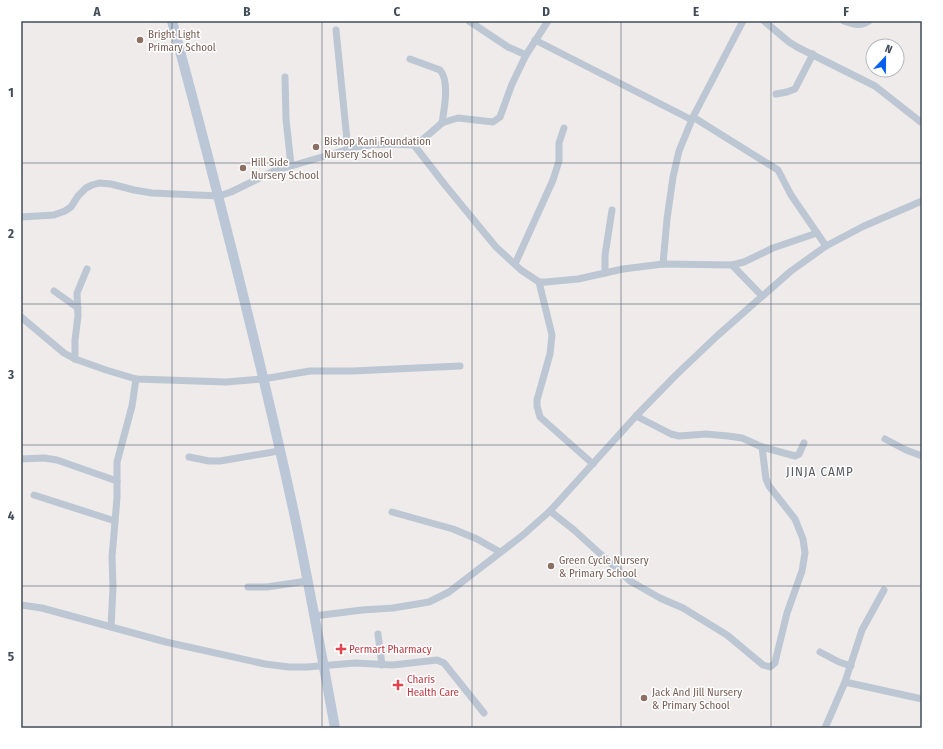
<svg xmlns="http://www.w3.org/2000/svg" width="943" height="749" viewBox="0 0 943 749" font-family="'Fira Sans Condensed',sans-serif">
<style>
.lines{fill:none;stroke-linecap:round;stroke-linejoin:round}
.street{stroke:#bcc7d3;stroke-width:7}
.secondary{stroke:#bbc7d7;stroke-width:10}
.grid{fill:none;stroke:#424d5a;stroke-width:1;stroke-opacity:0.55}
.education-dot{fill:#8d6e63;stroke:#fff;stroke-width:1.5}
.health-dot{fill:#e0444e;stroke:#fff;stroke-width:1.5}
.labels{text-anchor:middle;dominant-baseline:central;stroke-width:3;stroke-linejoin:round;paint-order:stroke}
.education-label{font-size:11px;fill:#785e54;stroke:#fff;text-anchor:start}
.health-label{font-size:11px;fill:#be3a42;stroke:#fff;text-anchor:start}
.quarter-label{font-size:13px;letter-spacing:1px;fill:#575b61;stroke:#fff}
.neatline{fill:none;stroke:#424d5a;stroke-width:1.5}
.grid-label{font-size:13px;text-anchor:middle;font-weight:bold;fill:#424d5a}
</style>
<rect width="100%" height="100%" fill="#eeebea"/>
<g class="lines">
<g class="street">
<path d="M469 21 508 47 526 55"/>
<path d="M764 21 789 42 797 47 875 86 922 123"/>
<path d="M844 21C853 24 861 27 869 21"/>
<path d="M336 30 348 150"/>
<path d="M535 40 692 120"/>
<path d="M410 59 440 70C450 81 444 110 442 123"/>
<path d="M285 77 286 119 291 165"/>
<path d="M776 94 787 92 795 89 813 54"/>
<path d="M693 117 778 170 791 195 826 246"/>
<path d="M414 145 445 185 496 247 521 270 539 282H546L578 279 623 269 663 264 732 265 744 262 773 248 817 233"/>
<path d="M21 217 54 215 65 211 71 207 78 196 86 188 92 185 99 183 111 184 134 190 152 193 219 196 231 192 274 171 356 147 371 145 389 144 414 145 421 141 442 123 451 120 458 118 493 122 500 117 512 84 526 55 548 21"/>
<path d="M515 264 553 180 559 161V143L564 128"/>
<path d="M663 264 667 219 673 177 679 151 693 117 743 21"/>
<path d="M732 265 762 296"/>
<path d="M605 273V255L612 210"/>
<path d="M539 282 552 335 550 354 537 400V406L540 417 593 464"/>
<path d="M54 291 78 308"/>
<path d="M21 317 64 353 75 359 106 370 136 379 226 382 263 379 310 371H352L460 366"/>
<path d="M75 359V340L78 316 77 293 87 269"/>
<path d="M636 416 671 434 679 436 706 434 728 436 742 438 762 447 795 456 799 454 804 443"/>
<path d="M885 439 906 450 922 456"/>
<path d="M189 457 209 461H220L279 451"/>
<path d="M21 459 44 458 57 460 117 481"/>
<path d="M34 495 115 521"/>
<path d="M550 511 574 530 630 581 660 598 683 608 727 635 763 665 770 667 775 663 776 658 787 613 802 571 805 553 803 539 795 519 769 486 766 479 762 447"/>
<path d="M392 512 453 529 477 539 500 552"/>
<path d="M248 587H267L307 581"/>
<path d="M21 605 42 608 166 642 265 664 289 667H307L355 663 393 665 437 660 444 663 484 713"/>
<path d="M314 616 362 610 393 608 429 602 449 592 523 535 550 511 636 416 676 375 717 336 791 271 826 246 864 226 922 201"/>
<path d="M111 627 113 587 112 557 117 498V462L132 406 136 379"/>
<path d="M378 634 382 665"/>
<path d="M820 652 839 662 851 666"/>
<path d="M845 682 862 630 884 590"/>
<path d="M825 728 845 682 922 699"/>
</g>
<path class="secondary" d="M172 21C216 184 258 348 294 513 309 584 322 656 335 728"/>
</g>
<path class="grid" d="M172 21V728M322 21V728M472 21V728M621 21V728M771 21V728M21 163H922M21 304H922M21 445H922M21 586H922"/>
<g class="education-dot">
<circle cx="140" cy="40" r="4"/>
<circle cx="316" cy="147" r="4"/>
<circle cx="243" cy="168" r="4"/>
<circle cx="551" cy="566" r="4"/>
<circle cx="644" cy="698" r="4"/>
</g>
<g class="health-dot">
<path d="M339 643h4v4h4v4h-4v4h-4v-4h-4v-4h4z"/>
<path d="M396 679h4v4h4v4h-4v4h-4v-4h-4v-4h4z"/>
</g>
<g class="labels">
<g class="education-label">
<text x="148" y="34">Bright Light<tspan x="148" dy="13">Primary School</tspan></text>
<text x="324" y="141">Bishop Kani Foundation<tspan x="324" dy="13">Nursery School</tspan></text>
<text x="251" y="162">Hill Side<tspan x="251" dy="13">Nursery School</tspan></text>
<text x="559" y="560">Green Cycle Nursery<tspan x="559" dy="13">&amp; Primary School</tspan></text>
<text x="652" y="692">Jack And Jill Nursery<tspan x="652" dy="13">&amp; Primary School</tspan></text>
</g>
<g class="health-label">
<text x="349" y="649">Permart Pharmacy</text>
<text x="407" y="679">Charis<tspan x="407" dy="13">Health Care</tspan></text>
</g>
<g class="quarter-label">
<text x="820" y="471">JINJA CAMP</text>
</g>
</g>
<rect width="943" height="749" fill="none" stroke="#ffffff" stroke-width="44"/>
<g transform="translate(885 58) rotate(22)"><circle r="19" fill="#ffffff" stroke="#b3b8bd"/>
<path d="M0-3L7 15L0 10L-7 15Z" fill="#055fee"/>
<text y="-6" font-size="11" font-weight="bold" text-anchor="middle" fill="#424d5a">N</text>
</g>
<rect x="22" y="22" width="899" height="705" class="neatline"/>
<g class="grid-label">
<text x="97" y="16">A</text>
<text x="247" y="16">B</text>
<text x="397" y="16">C</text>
<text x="546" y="16">D</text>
<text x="696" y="16">E</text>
<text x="846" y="16">F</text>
<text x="11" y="97">1</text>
<text x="11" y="238">2</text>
<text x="11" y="379">3</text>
<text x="11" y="520">4</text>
<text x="11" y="661">5</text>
</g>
</svg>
